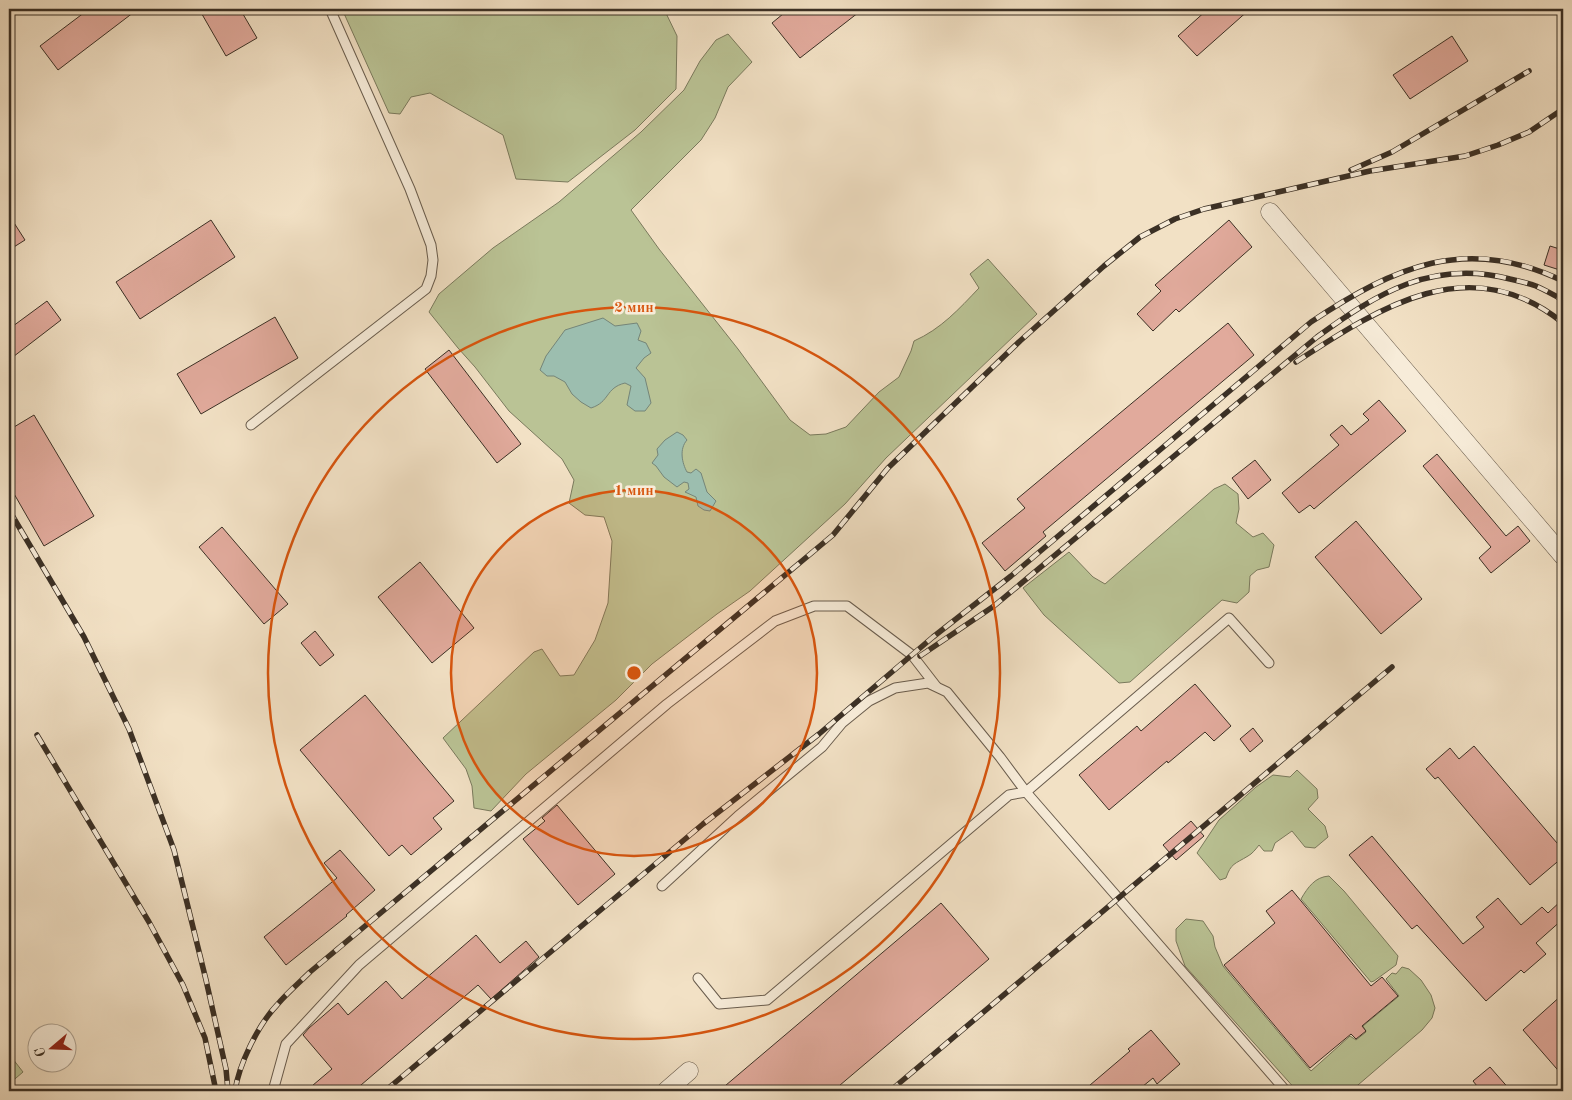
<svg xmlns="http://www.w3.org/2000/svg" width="1572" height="1100" viewBox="0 0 1572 1100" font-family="'Old Standard TT',serif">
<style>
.green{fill:#bac395;stroke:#7a7a5d}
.water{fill:#9cbeaf;stroke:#758578}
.building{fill:#e1aa9c;stroke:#3b3025}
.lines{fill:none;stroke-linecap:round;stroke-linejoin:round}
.lane-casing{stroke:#695c4d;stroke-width:11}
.street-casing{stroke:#695c4d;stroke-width:19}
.lane{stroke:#f7ecd9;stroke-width:9}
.street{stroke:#f7ecd9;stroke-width:18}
.rail-casing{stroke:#3b3025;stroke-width:5.5}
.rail{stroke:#f7ecd9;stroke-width:4;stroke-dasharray:11;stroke-linecap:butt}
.ring{fill:none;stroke:#d7550e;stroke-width:2.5}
.centre{fill:#d7550e;stroke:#f7ecd9;stroke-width:2.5}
.ring-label{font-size:15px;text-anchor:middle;font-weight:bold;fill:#d7550e;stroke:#f7ecd9;stroke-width:5;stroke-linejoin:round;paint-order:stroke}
</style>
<rect width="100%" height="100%" fill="#f2e1c5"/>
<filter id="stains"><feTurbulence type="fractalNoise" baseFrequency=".004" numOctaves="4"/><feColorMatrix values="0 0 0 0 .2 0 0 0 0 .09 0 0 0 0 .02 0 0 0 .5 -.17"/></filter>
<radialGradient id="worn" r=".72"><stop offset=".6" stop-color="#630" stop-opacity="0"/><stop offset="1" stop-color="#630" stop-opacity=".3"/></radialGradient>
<g class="green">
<path d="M342 9H664L677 36 676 89 635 130 568 182 516 179 503 135 430 93 411 97 400 114 389 113Z"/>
<path d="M728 34 752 62 728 87 715 118 701 140 631 210 659 249 738 349 790 420 810 435 826 434 846 427 879 392 899 377 911 351 914 341C941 329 959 309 979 288L970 274 988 259 1037 314 886 458 845 504 750 591 717 614 652 664 616 700 526 774 491 811 474 808 472 786 466 769 443 738 534 652 542 649 560 676 574 675 595 640 608 603 612 541 604 517 585 515 569 503 574 480 562 459 509 411 475 367 458 348 429 312 439 294 493 248 559 202 641 132 684 90 700 61 716 40Z"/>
<path d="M1225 484 1238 494 1239 509 1236 523 1253 537 1263 533 1274 545 1269 567 1257 570 1250 576 1249 592 1237 603 1222 600 1130 682 1119 683 1044 615 1023 588 1069 552 1093 577 1105 584 1214 489Z"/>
<path d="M1297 770 1317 789 1318 798 1308 809 1325 826 1328 837 1315 848 1305 847 1292 831 1275 843 1272 851H1264L1259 845C1256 849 1252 854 1248 856 1235 864 1231 863 1226 878L1220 880 1197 853 1219 820 1256 787 1273 775 1290 777Z"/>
<path d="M1329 876 1344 891 1398 956 1396 965 1374 981 1371 982 1301 899C1308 887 1315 877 1329 876Z"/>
<path d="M1186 919 1203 921 1213 936 1215 947 1223 966 1311 1071 1350 1036 1356 1040 1366 1032 1363 1026 1399 996 1386 979 1392 973 1396 974 1402 967 1409 969 1421 980 1431 995 1435 1008 1432 1018 1422 1030 1351 1091H1297L1185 966 1176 941V929Z"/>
<path d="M9 1054 23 1072 9 1084Z"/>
</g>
<g class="water">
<path d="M603 318 615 326 637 323 641 331 638 340 646 343 651 353 644 358 636 368 645 378 651 403 645 411H635L627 405 631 386 625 383C605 388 610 402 591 408L581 402 572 394 565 382 554 376H547L540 370 546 356 565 330Z"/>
<path d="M677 432 683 435 687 440C679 449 682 463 687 472L691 473 696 469 701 473 707 492 716 501 710 511 704 510 698 506 696 497 685 492 689 489 688 483 684 482 677 487 664 477 656 466 652 463 658 455 657 449 665 440Z"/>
</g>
<g class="building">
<path d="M89 9H138L58 70 40 46Z"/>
<path d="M199 9H240L257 38 226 56Z"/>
<path d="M789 9H863L800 58 772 23Z"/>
<path d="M1208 9H1250L1197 56 1178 36Z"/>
<path d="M1452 36 1468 61 1410 99 1393 75Z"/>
<path d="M9 215 25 240 9 250Z"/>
<path d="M211 220 235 257 140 319 116 282Z"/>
<path d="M1229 220 1252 247 1179 312 1176 309 1153 331 1137 314 1161 291 1155 285Z"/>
<path d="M1550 246 1563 250V271L1544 265Z"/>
<path d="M47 301 61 320 9 360V329Z"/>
<path d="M275 317 298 358 201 414 177 374Z"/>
<path d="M1228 323 1254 355 1043 532 1046 536 1005 571 982 543 1025 508 1017 499Z"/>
<path d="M449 350 521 444 497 463 425 369Z"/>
<path d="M1379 400 1406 431 1314 509 1310 505 1299 513 1282 493 1339 445 1330 435 1342 425 1351 435 1369 420 1363 414Z"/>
<path d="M34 415 94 516 44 546 9 485V430Z"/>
<path d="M1437 454 1506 536 1518 526 1530 541 1491 573 1479 558 1491 547 1423 466Z"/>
<path d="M1255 460 1271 480 1248 499 1232 478Z"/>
<path d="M1356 521 1422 599 1381 634 1315 557Z"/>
<path d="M222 527 288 604 264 624 199 547Z"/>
<path d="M420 562 474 628 432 663 378 597Z"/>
<path d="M315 631 334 655 320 666 301 643Z"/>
<path d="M1195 684 1231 726 1214 741 1205 732 1168 763 1167 761 1109 810 1079 775 1137 726 1141 731Z"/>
<path d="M365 695 454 801 433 818 442 829 411 855 402 845 389 856 300 750Z"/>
<path d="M1253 728 1263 741 1250 752 1240 739Z"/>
<path d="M1474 746 1563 850V857L1530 885 1438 777 1435 779 1426 769 1450 748 1459 759Z"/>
<path d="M557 805 615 874 578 905 523 839 545 821 542 818Z"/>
<path d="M1191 821 1204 836 1176 860 1163 845Z"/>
<path d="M1372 836 1463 944 1484 927 1476 917 1498 898 1521 925 1542 907 1548 913 1563 899V919L1536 943 1546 954 1524 973 1521 970 1486 1001 1417 925 1412 929 1349 855Z"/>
<path d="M340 850 375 890 346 915 347 916 286 965 264 937 337 878 324 863Z"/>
<path d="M1292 890 1371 986 1382 977 1398 996 1362 1026 1366 1031 1356 1039 1351 1034 1310 1068 1224 965 1275 923 1266 911Z"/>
<path d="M941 903 989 959 833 1091H719Z"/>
<path d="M476 935 500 963 526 941 539 957 491 999 478 985 354 1091H306L332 1069 303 1035 309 1028 338 1003 348 1015 386 981 402 999Z"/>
<path d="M1563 994V1076L1523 1030Z"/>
<path d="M1151 1030 1180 1064 1157 1084 1153 1078 1137 1091H1083L1130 1051 1128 1049Z"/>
<path d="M1490 1067 1511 1091H1481L1473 1081Z"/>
</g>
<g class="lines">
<defs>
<g id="lane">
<path d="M251 425 426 289 431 276 433 260 431 245 410 189 330 9"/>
<path d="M1269 663 1229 618 1026 792 1286 1091"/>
<path d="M662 886 738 816 822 747 842 723 869 701 895 688 928 683 947 692 1000 757 1026 792 1009 795 767 1000 719 1004 698 978"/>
<path d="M273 1091 286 1044 359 965 667 704 775 621 814 606H847L912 655 936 686"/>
</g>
<g id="street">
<path d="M1270 212 1563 556"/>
<path d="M666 1091 689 1071"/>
</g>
</defs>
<use href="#lane" class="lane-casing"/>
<use href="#street" class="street-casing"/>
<use href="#lane" class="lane"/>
<use href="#street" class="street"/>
<defs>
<g id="rail">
<path d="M1351 170 1392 152 1529 71"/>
<path d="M1296 362C1380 307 1470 248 1563 323"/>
<path d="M9 510 84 637 129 729 174 850 206 980 226 1069 228 1091"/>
<path d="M920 656 994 606 1317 337C1377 293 1433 259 1510 279 1519 281 1528 283 1536 286 1545 290 1554 295 1563 300"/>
<path d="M37 735 149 922 183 985 205 1038 216 1091"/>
<path d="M235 1091C239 1064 258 1025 277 1005 287 993 299 983 310 972L833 535 888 468 1020 341 1104 266 1140 237 1175 219 1204 209 1370 171 1465 156 1498 145 1529 132 1563 109"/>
<path d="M385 1091 703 824 819 734 933 637 1011 576 1311 322C1394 267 1466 234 1563 281"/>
<path d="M890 1091 1392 667"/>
</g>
</defs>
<use href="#rail" class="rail-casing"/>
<use href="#rail" class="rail"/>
</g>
<circle cx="634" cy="673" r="183" fill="#d7550e" fill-opacity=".12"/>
<g class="ring">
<circle cx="634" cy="673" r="183"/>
<circle cx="634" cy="673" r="366"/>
</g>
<circle cx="634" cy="673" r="8" class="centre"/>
<g class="ring-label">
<text x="634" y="312">2 мин</text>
<text x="634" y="495">1 мин</text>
</g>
<rect width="1572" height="1100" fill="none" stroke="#f2e1c5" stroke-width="30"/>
<rect x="10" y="10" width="1552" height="1080" fill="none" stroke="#3b3025" stroke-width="2.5"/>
<rect x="15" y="15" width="1542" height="1070" fill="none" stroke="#3b3025"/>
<g transform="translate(52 1048) rotate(251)"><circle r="24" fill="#f7ecd9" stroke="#aca191"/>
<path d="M0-4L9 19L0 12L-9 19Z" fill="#8f2418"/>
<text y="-8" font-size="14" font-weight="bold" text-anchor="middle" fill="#3b3025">С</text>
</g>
<rect width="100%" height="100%" filter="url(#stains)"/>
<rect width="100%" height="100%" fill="url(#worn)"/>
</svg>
